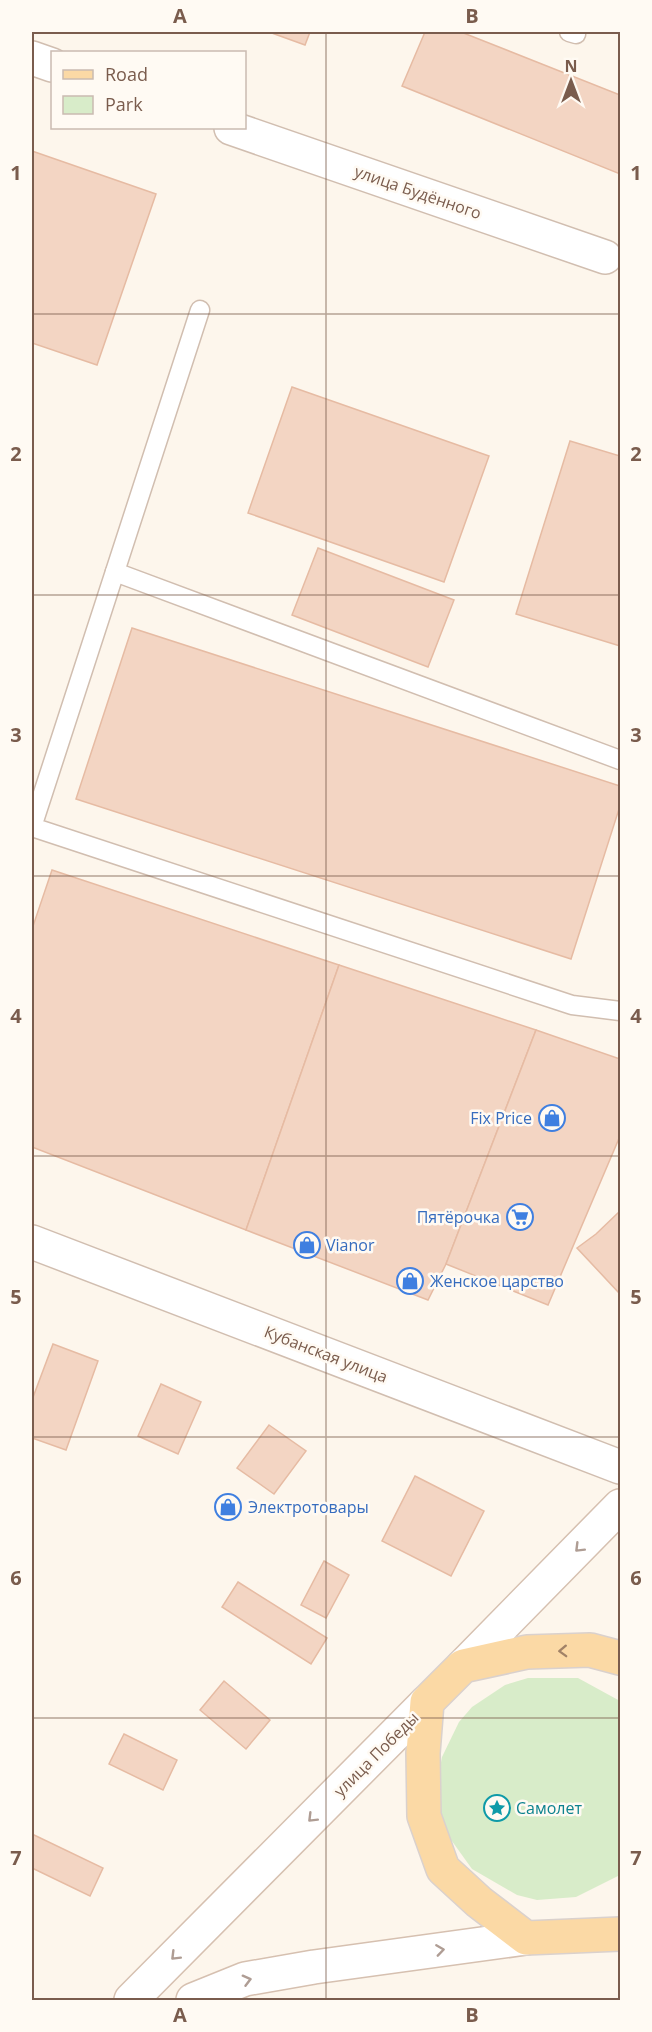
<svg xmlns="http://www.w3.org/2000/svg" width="652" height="2032" viewBox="0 0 652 2032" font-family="'Open Sans',sans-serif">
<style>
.green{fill:#d8ecc9}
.building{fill:#f3d5c3;stroke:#e6bba3;stroke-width:1.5}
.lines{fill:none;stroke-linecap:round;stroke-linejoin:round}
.lane-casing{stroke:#d1beb0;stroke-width:21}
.street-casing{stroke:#d1beb0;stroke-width:36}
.secondary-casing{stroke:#d6c0b0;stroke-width:36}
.primary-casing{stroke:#dad1cd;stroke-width:36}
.lane{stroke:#fff;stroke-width:18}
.street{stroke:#fff;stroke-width:33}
.secondary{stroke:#fff;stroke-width:33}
.primary{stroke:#fbd9a5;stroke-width:33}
.oneway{stroke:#af9d94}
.oneway2{stroke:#a18267}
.grid{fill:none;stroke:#7a5c4d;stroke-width:1.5;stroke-opacity:0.55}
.labels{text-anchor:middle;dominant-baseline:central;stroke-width:5;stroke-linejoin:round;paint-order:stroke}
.street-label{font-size:16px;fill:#7a5c4d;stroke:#fffaf3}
.shop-label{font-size:16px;fill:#366cbe;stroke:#fffaf3;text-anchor:start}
.culture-label{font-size:16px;fill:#0d838f;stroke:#fffaf3;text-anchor:start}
.neatline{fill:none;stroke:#7a5c4d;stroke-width:2}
.grid-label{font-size:20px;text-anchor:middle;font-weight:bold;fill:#7a5c4d}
</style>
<rect width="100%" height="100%" fill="#fdf6ec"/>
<path class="green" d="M528 1678H578L620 1701V1875L576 1897 537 1900 517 1895 472 1869 449 1837 441 1818 438 1778 442 1757 459 1722 472 1707 505 1685Z"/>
<g class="building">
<path d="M269 32H310L305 45Z"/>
<path d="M425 32H461L620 95V174L402 86Z"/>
<path d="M32 151 156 194 97 365 32 343Z"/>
<path d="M292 387 489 456 444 582 248 513Z"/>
<path d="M570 441 620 456V646L516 614Z"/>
<path d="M318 548 454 600 428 667 292 615Z"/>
<path d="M132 628 620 786V806L571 959 76 799Z"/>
<path d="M52 870 339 965 246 1230 32 1147V929Z"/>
<path d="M339 965 536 1030 446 1264 428 1300 246 1230Z"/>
<path d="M536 1030 620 1059V1136L548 1305 446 1264Z"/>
<path d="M620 1211V1294L577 1248 596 1234Z"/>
<path d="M53 1344 98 1361 66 1450 32 1438V1400Z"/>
<path d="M161 1384 201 1402 178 1454 138 1436Z"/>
<path d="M269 1425 306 1451 274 1494 237 1468Z"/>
<path d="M415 1476 484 1511 451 1576 382 1541Z"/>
<path d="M324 1561 349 1575 326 1618 301 1605Z"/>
<path d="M238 1582 327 1638 311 1664 222 1607Z"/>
<path d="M224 1681 270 1720 246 1749 200 1710Z"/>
<path d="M124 1734 177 1760 163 1790 109 1764Z"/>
<path d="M32 1834 103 1868 90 1896 32 1868Z"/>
</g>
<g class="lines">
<defs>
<g id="lane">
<path d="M569 32 576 34V32"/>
<path d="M200 310 32 827 572 1005 620 1011"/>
<path d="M115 572 620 760"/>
</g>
<g id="street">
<path d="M32 58 52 65"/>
<path d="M231 128 605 257"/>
<path d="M32 1242 620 1467"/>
</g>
<g id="secondary">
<path d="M463 1666 620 1506"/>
<path d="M131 2000 427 1702"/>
<path d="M193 2000 245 1979 314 1967 526 1938"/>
</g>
<path id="primary" d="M620 1658 590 1650 527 1652 463 1666 427 1702 423 1753 424 1816 443 1869 479 1902 526 1938 620 1934"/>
</defs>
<use href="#lane" class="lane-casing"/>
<use href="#street" class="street-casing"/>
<use href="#secondary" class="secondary-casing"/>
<use href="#primary" class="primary-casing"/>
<use href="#lane" class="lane"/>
<use href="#street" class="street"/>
<use href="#secondary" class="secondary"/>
<use href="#primary" class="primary"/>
</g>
<defs><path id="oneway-chevron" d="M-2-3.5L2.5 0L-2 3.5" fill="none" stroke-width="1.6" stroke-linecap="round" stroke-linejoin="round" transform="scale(1.5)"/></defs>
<g class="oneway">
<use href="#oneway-chevron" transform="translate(579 1548) rotate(135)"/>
<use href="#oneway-chevron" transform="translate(312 1818) rotate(135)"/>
<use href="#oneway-chevron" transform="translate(440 1950) rotate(-8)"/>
<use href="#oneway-chevron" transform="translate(175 1956) rotate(135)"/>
<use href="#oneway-chevron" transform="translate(247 1980) rotate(-15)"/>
</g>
<use class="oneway2" href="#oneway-chevron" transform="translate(563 1651) rotate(178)"/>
<path class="grid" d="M326 32V2000M32 314H620M32 595H620M32 876H620M32 1156H620M32 1437H620M32 1718H620"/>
<defs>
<symbol id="shop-ring" viewBox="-11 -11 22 22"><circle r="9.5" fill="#fffaf3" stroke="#3f7fe0" stroke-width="1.5"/><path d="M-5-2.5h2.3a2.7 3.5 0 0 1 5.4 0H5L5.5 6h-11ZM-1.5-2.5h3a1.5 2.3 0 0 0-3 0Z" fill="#3f7fe0"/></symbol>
<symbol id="supermarket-ring" viewBox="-11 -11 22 22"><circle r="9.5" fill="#fffaf3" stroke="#3f7fe0" stroke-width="1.5"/><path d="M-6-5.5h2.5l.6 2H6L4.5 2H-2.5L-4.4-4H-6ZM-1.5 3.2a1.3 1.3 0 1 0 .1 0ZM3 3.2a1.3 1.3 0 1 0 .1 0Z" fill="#3f7fe0"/></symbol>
<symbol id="sight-ring" viewBox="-11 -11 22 22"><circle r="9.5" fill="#fffaf3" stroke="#0f9aa8" stroke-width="1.5"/><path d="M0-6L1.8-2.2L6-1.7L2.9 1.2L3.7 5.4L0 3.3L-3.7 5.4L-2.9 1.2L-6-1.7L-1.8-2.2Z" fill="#0f9aa8"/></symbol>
</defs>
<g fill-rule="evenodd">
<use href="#shop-ring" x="537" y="1103" width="30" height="30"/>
<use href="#supermarket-ring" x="505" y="1202" width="30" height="30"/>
<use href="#shop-ring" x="292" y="1230" width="30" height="30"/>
<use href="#shop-ring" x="395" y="1266" width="30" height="30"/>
<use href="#shop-ring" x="213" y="1492" width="30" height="30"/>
<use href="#sight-ring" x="482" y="1793" width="30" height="30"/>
</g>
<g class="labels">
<g class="street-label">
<text transform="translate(418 192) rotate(19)">улица Будённого</text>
<text transform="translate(326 1354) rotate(21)">Кубанская улица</text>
<text transform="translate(376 1754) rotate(-45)">улица Победы</text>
</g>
<g class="shop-label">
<text x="532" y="1118" text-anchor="end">Fix Price</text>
<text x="500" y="1217" text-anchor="end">Пятёрочка</text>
<text x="326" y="1245">Vianor</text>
<text x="430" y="1281">Женское царство</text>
<text x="248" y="1507">Электротовары</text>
</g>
<g class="culture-label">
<text x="516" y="1808">Самолет</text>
</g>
</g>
<rect width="652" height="2032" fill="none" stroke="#fffaf3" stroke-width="66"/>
<rect x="51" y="51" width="195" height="78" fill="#fffaf3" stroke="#cabbb1" stroke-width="1.5"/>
<rect x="63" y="70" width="30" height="9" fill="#fbd9a5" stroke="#cabbb1" stroke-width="1.5"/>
<text x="105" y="81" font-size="18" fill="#7a5c4d">Road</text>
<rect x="63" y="96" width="30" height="18" fill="#d8ecc9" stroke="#cabbb1" stroke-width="1.5"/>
<text x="105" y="111" font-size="18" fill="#7a5c4d">Park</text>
<g transform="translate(571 81)" stroke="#fffaf3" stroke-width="4.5" paint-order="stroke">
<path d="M0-4.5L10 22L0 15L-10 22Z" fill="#7a5c4d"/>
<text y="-9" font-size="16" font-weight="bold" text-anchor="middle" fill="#7a5c4d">N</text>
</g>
<rect x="33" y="33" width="586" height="1966" class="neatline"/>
<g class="grid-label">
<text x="180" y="23">A</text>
<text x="472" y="23">B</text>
<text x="16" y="180">1</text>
<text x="636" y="180">1</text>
<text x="16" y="461">2</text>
<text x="636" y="461">2</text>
<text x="16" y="742">3</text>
<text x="636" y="742">3</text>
<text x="16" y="1023">4</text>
<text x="636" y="1023">4</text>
<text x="16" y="1304">5</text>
<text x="636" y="1304">5</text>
<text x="16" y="1585">6</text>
<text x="636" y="1585">6</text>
<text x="16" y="1865">7</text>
<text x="636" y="1865">7</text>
<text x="180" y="2022">A</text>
<text x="472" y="2022">B</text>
</g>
</svg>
